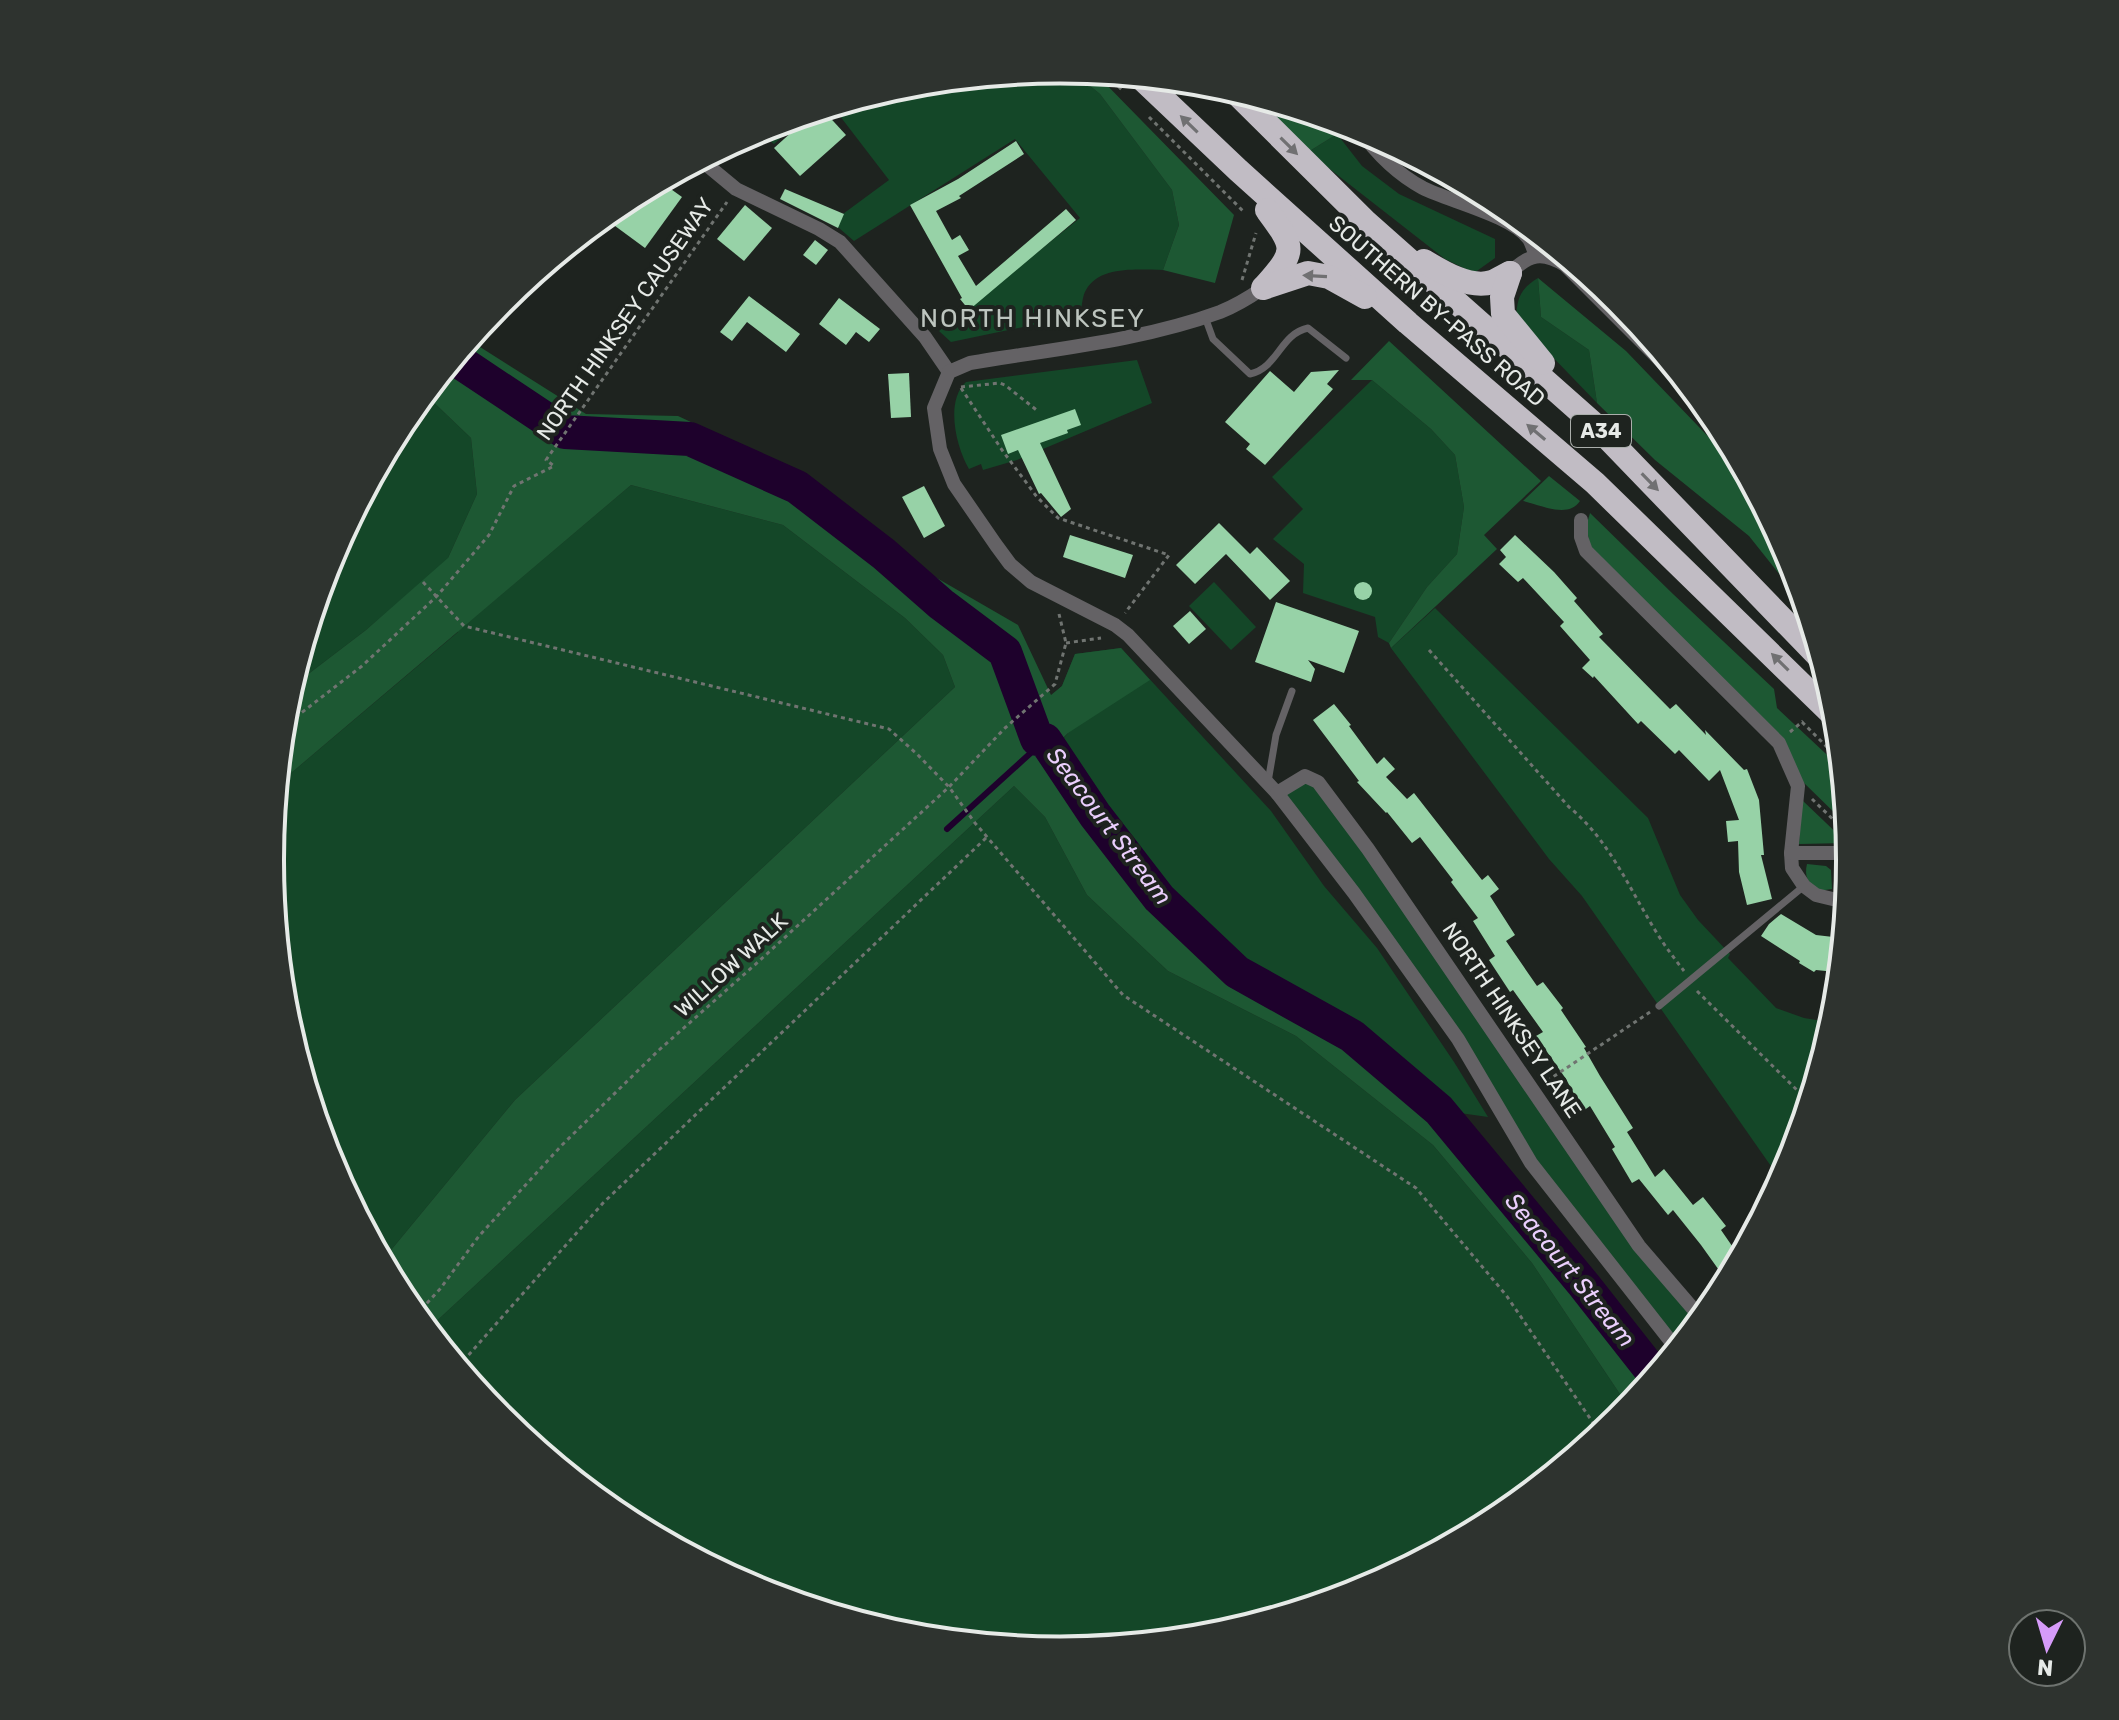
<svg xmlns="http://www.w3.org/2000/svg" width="2119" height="1720" viewBox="0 0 2119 1720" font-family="Rubik,sans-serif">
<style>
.green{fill:#144728}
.forest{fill:#1d5833}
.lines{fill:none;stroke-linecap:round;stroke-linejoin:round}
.stream{stroke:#1e012c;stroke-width:6}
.river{stroke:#1e012c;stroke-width:34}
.building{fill:#97d2a7}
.path{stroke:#707471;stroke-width:3;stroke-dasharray:4 4;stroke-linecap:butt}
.lane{stroke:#646265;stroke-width:7}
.street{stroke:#646265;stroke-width:14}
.highway{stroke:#c1bcc4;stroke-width:24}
.oneway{fill:#707072}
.labels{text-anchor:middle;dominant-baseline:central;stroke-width:8;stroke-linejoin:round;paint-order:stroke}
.shield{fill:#1e231f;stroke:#aaaeab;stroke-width:2}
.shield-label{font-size:20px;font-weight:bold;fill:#e6eae7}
.street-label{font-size:22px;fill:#e6eae7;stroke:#1e231f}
.water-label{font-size:24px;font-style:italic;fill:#ebcffd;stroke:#1e231f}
.quarter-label{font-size:26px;letter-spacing:2px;fill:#bdc5bf;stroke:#1e231f}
.rim{fill:none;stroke:#e6eae7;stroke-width:4}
</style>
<rect width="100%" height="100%" fill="#1e231f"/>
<g class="green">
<path d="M1060 70 1072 71 1100 94 1172 190 1179 225 1163 270C1139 270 1100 265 1086 290 1082 296 1082 308 1080 315L951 342 939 331 1080 218 1015 139 854 241 832 222 889 180 833 107 906 85Z"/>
<path d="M806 115 774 144 757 131 758 130Z"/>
<path d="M1337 134 1362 166 1399 194 1495 239V258L1474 273 1445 259 1308 152Z"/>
<path d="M1538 278 1541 317 1589 350 1597 403 1516 319C1517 298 1520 289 1538 278Z"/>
<path d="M1137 360 1152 403 1017 460 983 470 981 464 969 469C956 447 945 401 966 382Z"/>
<path d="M1372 380 1431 429 1455 455 1464 507 1457 554 1427 587 1389 643 1378 637 1375 617 1303 593 1304 564 1273 539 1303 509 1272 477Z"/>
<path d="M425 394 471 438 477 494 448 558 470 621 631 485 783 525 905 618 943 655 955 687 515 1100 382 1261 329 1162 285 1014 270 860 277 785 458 632 416 587 366 630 290 688 330 557 403 421Z"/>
<path d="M1214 582 1256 627 1231 650 1189 606Z"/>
<path d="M1435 608 1648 818 1680 895 1698 920 1730 954 1728 958 1776 1008 1804 1018 1828 1022 1826 1025 1830 1028 1789 1163 1780 1179 1582 896 1549 859 1391 648Z"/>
<path d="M1121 648 1271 811 1324 886 1377 948 1454 1062 1488 1117 1439 1110 1352 1036 1237 972 1159 898 1095 815 1052 751 1068 733 1051 696 1062 686 1075 654Z"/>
<path d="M1294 781 1318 782 1639 1246 1701 1318 1676 1348 1531 1163 1458 1039 1277 793Z"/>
<path d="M1014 786 1045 817 1087 895 1168 971 1296 1036 1433 1145 1532 1263 1628 1406 1618 1419 1498 1517 1361 1590 1213 1635 1059 1650 905 1635 757 1590 620 1517 501 1418 428 1329Z"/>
</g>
<g class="forest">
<path d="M1072 71 1096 74 1234 215 1215 283 1163 270 1179 225 1172 190 1100 94Z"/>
<path d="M1252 97 1330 121 1337 134 1308 152Z"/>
<path d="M1538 278 1626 351 1746 476 1790 558 1796 580 1792 590 1749 536 1655 460 1597 403 1589 350 1541 317Z"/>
<path d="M469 340 586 414 678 416 807 476 935 577 1018 625 1051 695 1062 686 1075 654 1121 648 1150 680 1068 733 1051 750 1095 815 1159 898 1237 971 1352 1036 1439 1110 1654 1375 1628 1406 1532 1263 1433 1145 1296 1036 1168 971 1087 895 1045 817 1014 786 428 1329 402 1299 382 1261 515 1100 955 687 943 655 905 618 783 525 631 485 277 785 285 705 290 688 366 630 448 558 477 494 471 438 425 394Z"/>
<path d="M1389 341 1541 481 1484 535 1497 549 1391 648 1389 643 1427 587 1457 554 1464 507 1455 455 1431 429 1372 380H1351Z"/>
<path d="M1549 476 1580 501C1568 519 1541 505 1523 501Z"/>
<path d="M1590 513 1673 594 1774 689 1777 708 1840 767 1846 824 1803 782 1784 744 1592 553 1586 527Z"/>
<path d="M1802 800 1847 843 1799 844Z"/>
<path d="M1807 864 1826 866 1831 870 1832 889 1818 891C1808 882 1804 877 1807 864Z"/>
</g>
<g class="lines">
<path class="stream" d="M947 829 1045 740"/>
<path class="river" d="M454 358 565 432 690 439 797 487 884 554 941 604 1005 652 1037 739 1045 740 1095 815 1159 898 1237 972 1352 1036 1439 1110 1584 1285 1654 1374"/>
</g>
<g class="building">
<path d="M823 110 846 135 800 176 774 148 813 113Z"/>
<path d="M1016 141 1024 154 959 196 961 198 936 211 952 240 960 235 969 250 958 256 976 286 1066 209 1076 220 969 310 960 299 962 298 910 205 958 179Z"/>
<path d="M661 182 682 197 645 248 611 223 628 199Z"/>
<path d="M785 189 844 214 838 228 780 199Z"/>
<path d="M745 205 772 228 744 261 717 239Z"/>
<path d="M815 240 828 250 816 265 803 255Z"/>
<path d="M749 296 800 334 786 352 747 322 732 341 720 332Z"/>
<path d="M839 298 880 329 869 342 856 332 846 345 819 324Z"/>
<path d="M1339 370 1327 384 1333 389 1265 465 1246 449 1250 444 1225 422 1270 371 1294 392 1311 372Z"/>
<path d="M909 373 911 417 891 418 888 374Z"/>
<path d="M1075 409 1081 425 1067 430 1068 433 1040 443 1071 509 1061 517 1041 493 1039 494 1018 450 1008 454 1001 435Z"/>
<path d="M924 486 945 526 924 538 902 497Z"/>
<path d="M1219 523 1250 554 1257 547 1290 581 1270 600 1226 554 1195 584 1176 565Z"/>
<path d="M1070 535 1133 555 1125 578 1063 557Z"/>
<path d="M1515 535 1554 572 1577 598 1574 601 1603 634 1599 637 1670 709 1676 704 1706 735 1705 730 1744 770 1747 769 1759 800 1764 855H1761L1772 899 1747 905 1739 872 1738 841 1728 842 1726 821 1739 820 1720 770 1709 781 1679 750 1675 754 1641 721 1638 724 1594 676 1593 678 1582 668 1590 660 1560 626 1564 622 1523 578 1518 582 1499 564 1506 557 1500 550Z"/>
<circle cx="1363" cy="591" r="9"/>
<path d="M1276 602 1359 631 1344 673 1308 660 1315 669 1311 682 1255 662Z"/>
<path d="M1190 611 1206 629 1189 644 1173 626Z"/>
<path d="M1334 704 1351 725 1349 726 1377 764 1384 757 1395 769 1386 777 1407 799 1414 793 1482 880 1488 875 1499 889 1490 896 1515 935 1506 941 1537 986 1543 982 1563 1008 1561 1010 1586 1047 1584 1048 1600 1076 1633 1128 1627 1132 1655 1177 1664 1169 1693 1205 1703 1197 1726 1226 1721 1230 1739 1256 1726 1280 1701 1245 1673 1210 1668 1215 1639 1179 1632 1183 1612 1149 1615 1147 1590 1106 1583 1111 1566 1079 1536 1036 1543 1032 1513 990 1510 992 1489 960 1495 956 1473 921 1478 918 1451 882 1453 880 1420 837 1412 843 1387 812 1386 813 1357 782 1359 781 1313 720Z"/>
<path d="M1781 914 1816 935 1842 938 1839 963H1837L1836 972 1816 970 1814 972 1799 963 1800 961 1761 936 1769 924Z"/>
</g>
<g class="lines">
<g class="path">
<path d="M1107 75 1124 92"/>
<path d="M1149 117 1245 213"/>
<path d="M1242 280 1256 233"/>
<path d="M961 387 1000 383 1005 385 1039 412"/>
<path d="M961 388 1002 450 1037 497 1058 518 1169 555 1125 613"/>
<path d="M423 582 464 626 889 729 917 754 949 787 975 823 1123 995 1416 1188 1506 1295 1600 1433"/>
<path d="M1066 643 1101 638"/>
<path d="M1429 650 1569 807C1609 840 1628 886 1655 930 1664 945 1674 958 1684 971"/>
<path d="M1802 722 1840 760"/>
<path d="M283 727 362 666 437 596 489 535 514 486 554 466 546 460 727 202"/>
<path d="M1790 732 1803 721"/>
<path d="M1812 799 1847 833"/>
<path d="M1697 991 1808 1101"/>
<path d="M1547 1081 1650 1012"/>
<path d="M416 1315 440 1289 479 1236 562 1145 659 1050 758 962 949 787 1005 728 1055 684 1066 643 1059 614"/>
<path d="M458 1367 603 1203 987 837"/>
</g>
<g class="lane">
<path d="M1205 317 1213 339 1250 374C1278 368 1280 334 1308 328L1346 358"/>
<path d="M1268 782 1276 735 1292 691"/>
<path d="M1659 1006 1804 886"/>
</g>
<g class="street">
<path d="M1359 129C1376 153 1397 174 1423 188 1449 201 1513 216 1529 239 1532 244 1534 251 1536 256"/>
<path d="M701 160 736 189 819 229 840 242 925 337 949 372"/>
<path d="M1510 273C1529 254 1542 251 1565 265L1697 397"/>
<path d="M1263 288C1250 297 1235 306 1220 312 1141 341 1053 349 970 363L949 372 934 408 940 449 954 484 996 545 1010 564 1031 582 1115 625 1128 635 1277 793 1354 893 1458 1039 1531 1163 1676 1348"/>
<path d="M1581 520V537L1586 551 1779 743 1798 786 1791 853 1792 868 1804 886 1816 895 1845 902"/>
<path d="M1277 793 1305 776 1318 782 1368 849 1639 1246 1701 1318"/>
<path d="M1791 853H1846V899"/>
</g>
<g class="highway">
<path d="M1141 78 1238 170 1408 323 1595 483 1835 717"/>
<path d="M1234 91 1366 222 1594 424 1819 657"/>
<path d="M1424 261C1442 272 1470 289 1492 282 1498 280 1505 275 1510 273"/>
<path d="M1510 273 1502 297 1503 314 1543 363"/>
<path d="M1265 286C1297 250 1295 248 1267 210"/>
<path d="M1263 288 1308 273 1329 277 1365 297"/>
</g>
</g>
<defs><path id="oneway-solid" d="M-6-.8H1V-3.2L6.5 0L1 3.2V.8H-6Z" transform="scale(2)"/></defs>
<g class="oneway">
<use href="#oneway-solid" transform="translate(1189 124) rotate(-136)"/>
<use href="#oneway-solid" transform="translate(1289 146) rotate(45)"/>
<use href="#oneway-solid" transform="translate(1315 276) rotate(-177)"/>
<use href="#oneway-solid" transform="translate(1536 432) rotate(-140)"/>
<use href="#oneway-solid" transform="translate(1650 482) rotate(46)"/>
<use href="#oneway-solid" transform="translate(1780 662) rotate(-135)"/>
</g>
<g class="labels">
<rect class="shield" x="1571" y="415" width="60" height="32" rx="6"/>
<g class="shield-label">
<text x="1601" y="431">A34</text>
</g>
<g class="street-label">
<text transform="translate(1437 311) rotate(41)">SOUTHERN BY-PASS ROAD</text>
<text transform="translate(625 319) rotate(-55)">NORTH HINKSEY CAUSEWAY</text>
<text transform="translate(731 965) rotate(-42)">WILLOW WALK</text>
<text transform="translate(1512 1020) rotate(56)">NORTH HINKSEY LANE</text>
</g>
<g class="water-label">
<text transform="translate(1109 826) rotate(53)">Seacourt Stream</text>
<text transform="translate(1570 1270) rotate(51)">Seacourt Stream</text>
</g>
<g class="quarter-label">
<text x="1033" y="318">NORTH HINKSEY</text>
</g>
</g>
<path d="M0 0H2119V1720H0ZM284 860a776 776 0 1 1 1552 0a776 776 0 1 1-1552 0Z" fill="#2e332f" fill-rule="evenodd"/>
<path class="rim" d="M284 860a776 776 0 1 1 1552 0a776 776 0 1 1-1552 0Z"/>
<g transform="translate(2047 1648) rotate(185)"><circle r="38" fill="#1e231f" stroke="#6e736f" stroke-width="2"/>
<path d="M0-6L14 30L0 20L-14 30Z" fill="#d69bf9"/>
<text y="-12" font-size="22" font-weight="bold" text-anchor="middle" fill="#e6eae7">N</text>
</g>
</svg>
